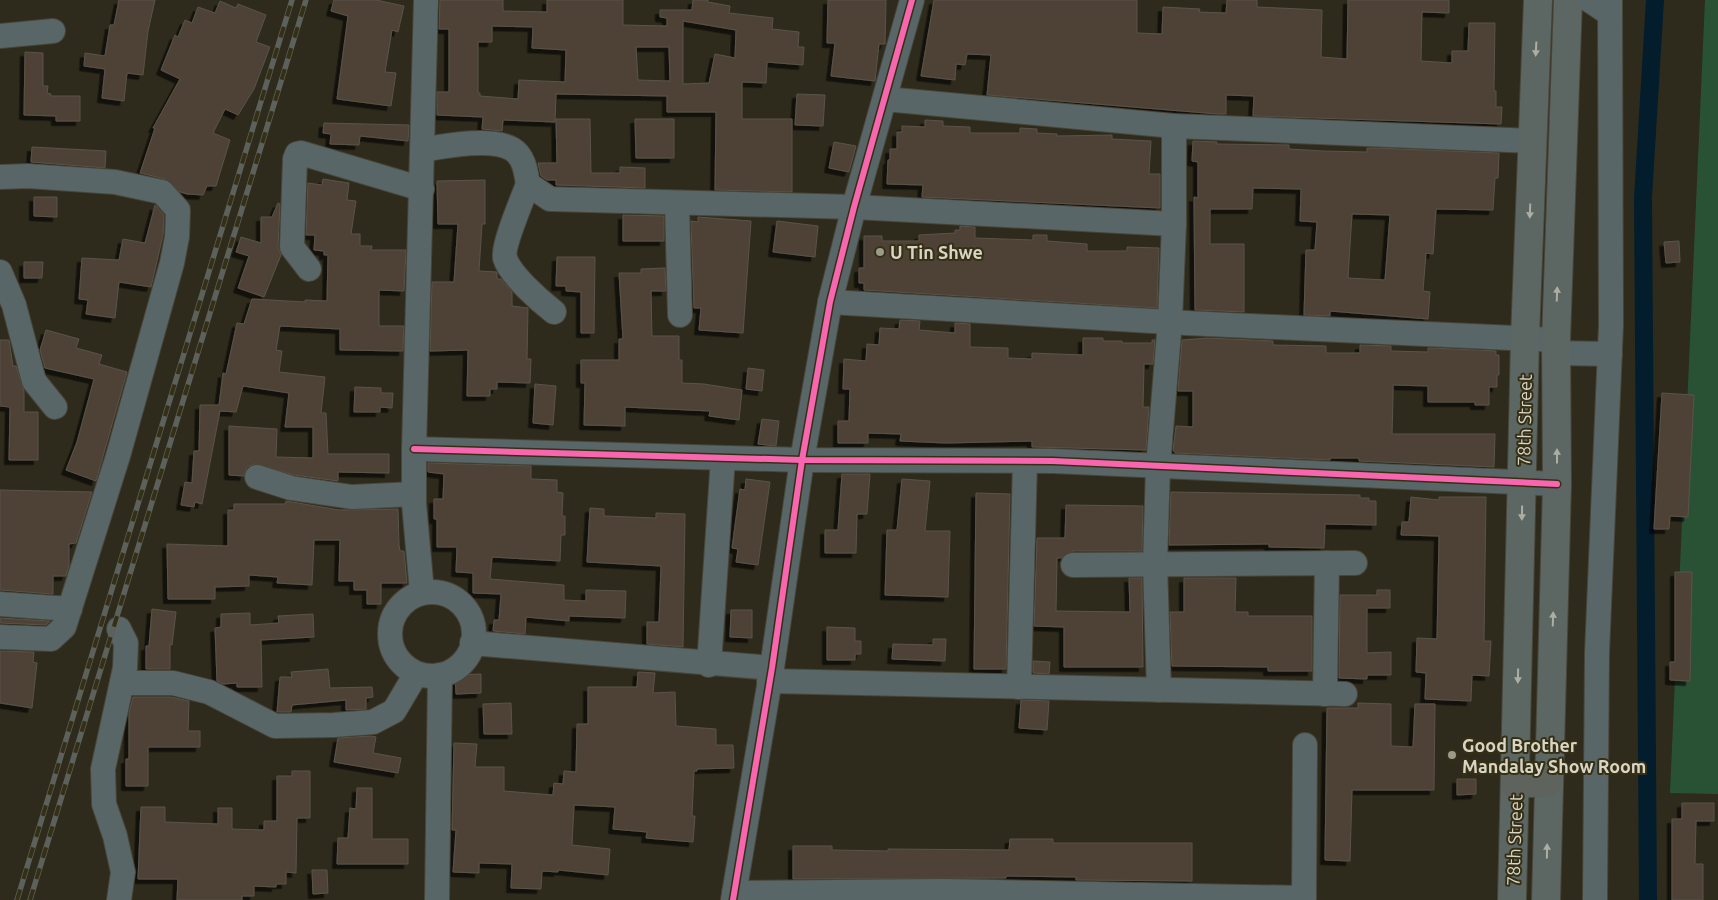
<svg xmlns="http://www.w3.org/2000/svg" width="1718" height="900" viewBox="0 0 1718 900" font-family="Ubuntu,sans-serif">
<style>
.green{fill:#295235}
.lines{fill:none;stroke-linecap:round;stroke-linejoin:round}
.canal{stroke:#041d2d;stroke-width:18}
.building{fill:#4d4336;stroke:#5a5349;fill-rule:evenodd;filter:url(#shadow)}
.minor-casing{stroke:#484539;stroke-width:26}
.major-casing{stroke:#484539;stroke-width:30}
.highway-casing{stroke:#484539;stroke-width:30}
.minor{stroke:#596667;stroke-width:24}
.major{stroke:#5c6663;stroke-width:28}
.highway{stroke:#5e635d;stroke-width:28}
.rail-casing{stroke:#5d615b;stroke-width:5.5}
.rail{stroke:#353015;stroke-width:4;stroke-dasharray:11;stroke-linecap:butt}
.cycleway-casing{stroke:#353015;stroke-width:9}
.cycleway{stroke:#f766af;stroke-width:6}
.oneway{fill:#adaea3}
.poi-dot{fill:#9c9a8a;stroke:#353015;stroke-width:2}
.labels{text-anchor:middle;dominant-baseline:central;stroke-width:4;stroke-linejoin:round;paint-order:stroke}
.poi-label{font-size:18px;font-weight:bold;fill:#d8d5c5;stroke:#353015;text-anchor:start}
.street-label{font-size:18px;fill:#d8d5c5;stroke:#353015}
</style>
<defs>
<filter id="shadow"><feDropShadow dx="-4.5" dy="4.5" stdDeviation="0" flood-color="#0009"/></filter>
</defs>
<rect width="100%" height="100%" fill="#2e2b1c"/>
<path class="green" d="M1705 0H1718V794L1670 793Z"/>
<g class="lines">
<path class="canal" d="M1648 900 1643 198 1655 0"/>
</g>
<g class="building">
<path d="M119 0H155L148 31 143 75 127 73 124 101 102 98 105 69 84 66 85 53 105 56 110 25H114Z"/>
<path d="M334 0H376L404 6 398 32 392 30 385 72 396 73 391 106 337 99 348 16 331 11Z"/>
<path d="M440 0H503V11L547 12V0H623V25L667 26V18L660 17V10H692L693 0H708V2L730 6 729 13 773 18 772 29 799 32 798 47H804L803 65 767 62 766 83 742 82V119H792V192L715 190 716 112H667V96L556 94 555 122 503 120 502 131 482 129 483 117 437 115V92H449V29H439ZM683 21 736 30 735 58 715 54 709 83 683 84ZM492 26 533 27 532 48 566 50 565 82 519 80 518 99 480 96V93H478V42H492ZM636 47H669L670 81 638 80Z"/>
<path d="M828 0H886L885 44H879L875 81 831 76 835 43H827Z"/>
<path d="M934 0H1137V33L1162 34 1163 7 1200 9 1199 12 1226 13 1227 0H1257V7L1322 10 1321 57 1347 59 1348 0H1449V13L1422 12 1421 61 1452 63V51H1468L1469 23H1495L1494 91H1496V107H1502L1501 124 1253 116 1254 96 1226 95V114H1218L987 95 991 55 967 54 965 65 956 64 955 80 921 76Z"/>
<path d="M220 1 236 8 238 4 266 15 256 42 270 47 254 89 238 115 225 109 213 133 230 140 216 186H207L203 195 187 194 180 192 165 179 140 173 155 128H153L180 79 161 70 175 35 178 37 185 20 192 23 198 7 215 13Z"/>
<path d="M25 52 43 53V86H48L47 93 51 94V96H80V121H56V116L24 115Z"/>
<path d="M797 94 825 95 823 126 795 125Z"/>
<path d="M556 119H590L591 173H620V167L645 168V188L556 185V180H547L541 176 538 163H557Z"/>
<path d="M635 119H674V158H636Z"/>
<path d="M925 120 943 121V126L970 127V133H1020V128L1037 129V133L1057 134V136L1112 135V139L1151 141 1149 174H1160V208L922 197 923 185 887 184 888 160H890V149H897V132H902V126L925 127Z"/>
<path d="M324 123 409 125 408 141 360 136 359 145 330 144 331 134 323 133Z"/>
<path d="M1193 141 1217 142V144L1289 145V149L1323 151 1367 152V148H1377L1499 153 1498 178H1495L1493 210 1436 209 1433 254 1426 253 1423 291 1430 292 1428 319 1330 311V316L1304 315 1306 250H1315L1317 222 1300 221 1301 189 1253 188 1252 209H1210V244H1244V312L1195 310 1194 197 1198 198V162L1192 161ZM1352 214 1390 215 1385 280 1348 278Z"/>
<path d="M834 142 856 146 849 172 829 168Z"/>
<path d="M32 147 106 151 105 168 31 162Z"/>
<path d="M323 179 349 183 347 200 356 201 351 234H360V246H372L371 250H406L404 291 379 290V326H404L403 351 340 350V329L280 326 276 350 282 351 279 372 325 377 321 413H326L328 454H389V473L338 472V481L294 475 255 464 247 467 244 476 229 475V426L277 429 276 457 313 458V427H285L289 393 243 386 236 412 220 411 202 504 195 502 194 507 181 505 185 482 192 483 194 451H199L200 405H219L223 373 226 374 237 323 244 324 252 299 305 302V300L327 301 328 255H324V251L314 250 315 235H306L308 183 322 185Z"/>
<path d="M485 180V224H482L479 271 497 272V279H501L512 292V306L528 308 527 359H531L530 383 497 382V389H490V396H467L468 350 430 351 432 282H454L458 224H438L437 181Z"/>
<path d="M34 197H57V217L34 216Z"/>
<path d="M278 203 280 204 278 247 281 255 264 297 238 288 249 256 236 252 241 237 261 243V217H272Z"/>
<path d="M155 205 164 215 163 235 151 287 119 282 115 318 86 314 88 300 79 299 82 258 119 260 123 239 145 243Z"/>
<path d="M623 215 664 216V241H623Z"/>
<path d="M698 217 751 221 743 333 699 330 701 308H694L691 221 698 222Z"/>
<path d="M777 221 818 226 815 257 773 252Z"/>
<path d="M960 226 975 227V238L1033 240V235H1047V241L1087 244V251H1127V247L1159 248 1157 308 864 290V283H859V268H864V236H882V241H919V235L955 233V230H960Z"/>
<path d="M1679 241 1680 262 1666 263 1664 242Z"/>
<path d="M557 257H595L594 333H581V292L566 291V286H556Z"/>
<path d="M24 262H43L42 278H24Z"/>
<path d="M665 268 666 291H651L652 336H679V360H682V383L704 384 742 390 739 420 709 416 710 411 625 407V426L584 425 585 383H581V360H619V339H623L619 273H641V269Z"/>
<path d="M900 320 920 321 919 330 955 333V323L970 324V347L1008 348V358L1032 359V353L1083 355V338H1103V341H1122V343H1152V340H1155L1153 364H1144L1143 407H1149L1146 450 1032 447V441L946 443 900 441 901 434 868 433V443H838V421H849L850 389H843L844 359 866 361 867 344 879 345 880 328 899 329Z"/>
<path d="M46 330 79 339 76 348 102 355 99 364 127 372 96 481 66 470 77 442 94 379 45 368 40 350Z"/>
<path d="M1207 338 1273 341V345L1326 346V353H1360V345L1391 346V351L1428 352V348H1432L1496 351V355H1499V375H1497V387H1489V405H1475V402H1428V386L1393 385V398L1392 434H1495L1494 467 1359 461V458H1330V460L1175 453 1173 450 1176 426 1193 427V391H1178L1182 340Z"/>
<path d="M0 340H9L13 366H16L24 391V412H38V460H9L10 407 0 406Z"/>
<path d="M748 368 764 370 762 391 746 389Z"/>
<path d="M535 384 556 386 553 425 533 423Z"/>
<path d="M355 387 381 388V393H393L392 408 380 407V412H354Z"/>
<path d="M1662 393 1694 395 1688 517 1670 516 1669 529H1654Z"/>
<path d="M762 419 779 421 776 446 758 444Z"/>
<path d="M428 463 531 466V479L557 480V492L563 493 562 516H565V535H561L560 561 492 557 490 579 564 585V600L586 601V590L626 591 625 618 569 616V621L526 617 525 634 493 631 494 620H499L501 594 473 593V573L456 572 457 547H437V519H434V499H443L444 474 428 472Z"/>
<path d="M842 474H870L867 514H857L856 553H825V530H838Z"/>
<path d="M746 479 770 482 758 565 736 562 738 549 732 548 740 489 745 490Z"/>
<path d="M902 479 930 481 925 531H950L948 597 885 595 887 530H897Z"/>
<path d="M0 490 92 492 76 543 69 544V566L66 576H53V594L0 590Z"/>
<path d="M1171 492 1360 495V498H1369V501H1376V525L1325 524 1324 548 1269 547V544L1169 545Z"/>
<path d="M976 493 1010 494 1006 669H974Z"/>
<path d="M1411 497 1439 500V497H1486L1484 641H1491L1489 676 1472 675 1471 701 1425 699 1426 673 1416 672 1417 638 1437 639 1439 536 1401 535 1402 522H1409Z"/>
<path d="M286 501 339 510 398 509 399 545 400 551H404L407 583H381V604H367V590H354V581H339L340 540H314L312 585 277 583 278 577 249 575V586L215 587V599H168L167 544 228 546V510H234V504H285Z"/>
<path d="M1066 505 1143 506 1142 551H1073L1061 558H1057L1056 611 1130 612 1129 578H1142L1143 667H1064V627L1034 626 1037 538H1065Z"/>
<path d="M590 508 604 509V516L656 518V513L685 514 683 647 647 644V622H659L661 566 587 562Z"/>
<path d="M1675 572H1692L1690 681 1670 680V662H1675Z"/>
<path d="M1184 578H1236L1235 612H1248V616H1312V671H1268V667L1172 666 1170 612H1184Z"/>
<path d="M1377 590H1390V608H1367V653L1391 652V675H1367V679L1339 678 1340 595H1377Z"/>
<path d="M152 609 176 612 172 645 170 644V669H146V646H149Z"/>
<path d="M731 610H752V638L730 637Z"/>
<path d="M250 613V625L279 623 278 616 313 614 314 637 261 640 262 687H237V683L223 684 217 681 215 628 221 627V614Z"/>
<path d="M0 618 50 621 46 625 0 623Z"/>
<path d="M827 627 855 628V641H861V654H855V660H827Z"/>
<path d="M933 639H946L945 661 892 659 893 644 933 645Z"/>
<path d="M0 651 34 652 33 662 37 663 32 708 0 703Z"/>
<path d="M1033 661 1050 662 1049 674 1033 673Z"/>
<path d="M328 669 330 688 372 687 373 697 366 698V709L346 710V700L292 705 291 712H277L280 677H292L291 672Z"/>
<path d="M638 672 655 673 653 693 675 692 676 726 716 729V745H733L734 768 697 769V771H694L692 816H695L693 842 646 838 647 832 613 829 615 807 574 805 572 845 610 849 608 875 558 870V872L542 871 541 889 511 888 512 864 479 863V873L453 872 456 830H452L454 743 477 744 475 767H504V791L553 795 554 783 563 784 564 771 576 772 577 724H588V687H637Z"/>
<path d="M481 674V693L456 694 455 675Z"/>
<path d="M133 697H171L189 701 188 731H200V747H148V786H126V759H129V712Z"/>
<path d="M1021 700 1049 701 1047 730 1019 728Z"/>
<path d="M511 703 512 734H484L483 704Z"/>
<path d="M1358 703 1391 704V746L1413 747 1415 704H1435L1434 790H1352L1350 861 1325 860 1327 708H1358Z"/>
<path d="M371 736 376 737 373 753 401 758 398 773 334 762 338 738Z"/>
<path d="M292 771H310V818H297L296 873 286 872V884H276V887L254 886V896H242V900H177L178 879H138L141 807H165V822L218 824V808H232V829L264 830V821H277V776H292Z"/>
<path d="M1457 779H1476V794L1457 795Z"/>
<path d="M357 788H372V839H408V864H337L338 838H348L350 808 356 809Z"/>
<path d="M1682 803H1714V821H1696L1695 864H1703V900H1672V819H1682Z"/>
<path d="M1010 839H1053V843H1192V881L1076 880V877L1006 876V878L793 879V846H832V850L888 851V849L1009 850Z"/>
<path d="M312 870H327L328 893 313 894Z"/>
</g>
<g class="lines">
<defs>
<g id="minor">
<path d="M1589 0 1610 14"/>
<path d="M0 36 53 31"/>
<path d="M885 99 1174 126 1532 141"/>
<path d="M422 150C445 146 491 137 512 149 524 156 526 172 528 184L550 199 854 207 1174 224"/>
<path d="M0 177 28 176 115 182 162 192 178 210 177 237 172 263 118 456 64 627 51 639 0 637"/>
<path d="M528 184C523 198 502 246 505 258 510 275 540 301 554 312"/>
<path d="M677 204 680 315"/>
<path d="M309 269 292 247 295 159 297 154 301 153 422 189"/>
<path d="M0 272 14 305 34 381 55 407"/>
<path d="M830 302 1186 323 1556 340"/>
<path d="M1556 353 1610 354"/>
<path d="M414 449 802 460 1053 461 1557 484"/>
<path d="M257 477 291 488 352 497 414 494"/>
<path d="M1073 565 1355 563"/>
<path d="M422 592 414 504V449L426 0"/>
<circle cx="432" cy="634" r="42"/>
<path d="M0 604 70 609"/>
<path d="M472 643 772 668"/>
<path d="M709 665 723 458"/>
<path d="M769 681 1345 694"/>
<path d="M122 683H173L209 692 275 726 334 725 373 722 394 711 416 674"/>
<path d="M1019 687 1025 462"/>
<path d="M1159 690 1155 564 1158 467 1170 321 1174 224V126"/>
<path d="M1325 694 1327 563"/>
<path d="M734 893 944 891 1304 898 1305 745"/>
<path d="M119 900 123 872 115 836 104 804 103 769 125 668 126 643 119 629"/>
<path d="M437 900 440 675"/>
<path d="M733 900 772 668 802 460 830 302 854 207 912 0"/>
<path d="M1595 900 1597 653 1611 325 1610 0"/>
</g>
<g id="major">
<path d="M1512 900 1525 338 1538 0"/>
<path d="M1546 900 1557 484 1556 340 1568 0"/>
</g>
<path id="highway" d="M1515 784 1548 782"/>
</defs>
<use href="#minor" class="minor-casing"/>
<use href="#major" class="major-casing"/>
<use href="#highway" class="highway-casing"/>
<use href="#minor" class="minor"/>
<use href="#major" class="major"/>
<use href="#highway" class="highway"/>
<defs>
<g id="rail">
<path d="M17 900 292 0"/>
<path d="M30 900 306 0"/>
</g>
</defs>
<use href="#rail" class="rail-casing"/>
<use href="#rail" class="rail"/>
<defs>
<g id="cycleway">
<path d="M414 449 802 460 1053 461 1557 484"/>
<path d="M733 900 772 668 802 460 830 302 854 207 912 0"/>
</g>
</defs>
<use href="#cycleway" class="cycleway-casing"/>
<use href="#cycleway" class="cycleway"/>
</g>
<defs><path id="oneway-solid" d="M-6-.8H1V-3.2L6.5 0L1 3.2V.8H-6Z" transform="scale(1.25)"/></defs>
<g class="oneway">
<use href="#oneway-solid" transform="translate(1536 49) rotate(93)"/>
<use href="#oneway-solid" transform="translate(1530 211) rotate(92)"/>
<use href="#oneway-solid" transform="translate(1557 294) rotate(-88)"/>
<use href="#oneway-solid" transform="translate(1557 456) rotate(-90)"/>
<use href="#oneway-solid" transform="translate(1522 513) rotate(91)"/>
<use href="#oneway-solid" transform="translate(1553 619) rotate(-88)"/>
<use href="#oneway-solid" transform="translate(1518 676) rotate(91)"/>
<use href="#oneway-solid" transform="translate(1547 851) rotate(-89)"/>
</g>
<g class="poi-dot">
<circle cx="880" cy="252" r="5"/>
<circle cx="1452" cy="755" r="5"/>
</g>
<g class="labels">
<g class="poi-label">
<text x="890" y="252">U Tin Shwe</text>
<text x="1462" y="745">Good Brother<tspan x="1462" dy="21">Mandalay Show Room</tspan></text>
</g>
<g class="street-label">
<text transform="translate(1524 420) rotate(-89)">78th Street</text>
<text transform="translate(1514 840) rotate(-88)">78th Street</text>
</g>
</g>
</svg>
